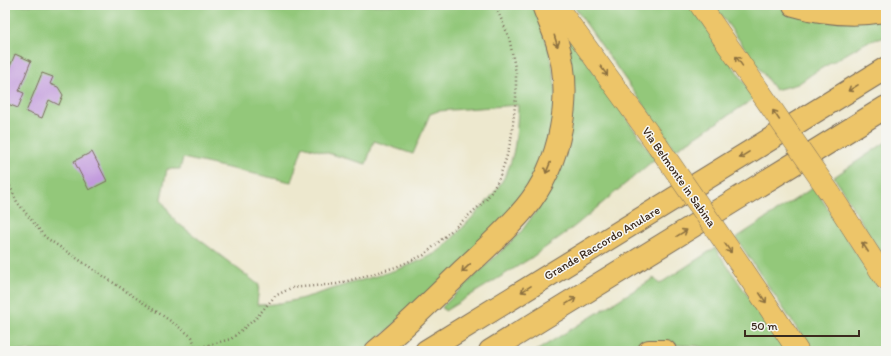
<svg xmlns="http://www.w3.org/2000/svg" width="891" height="356" viewBox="0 0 891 356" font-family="Itim,sans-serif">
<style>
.green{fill:#93c87a;stroke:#67794c;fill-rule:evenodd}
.building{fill:#c29bdd}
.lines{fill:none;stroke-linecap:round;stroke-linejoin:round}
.major-casing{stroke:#796c5c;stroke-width:22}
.highway-casing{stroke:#796c5c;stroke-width:24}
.path{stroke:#796c5c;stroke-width:2.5;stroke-dasharray:1 3;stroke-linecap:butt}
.major{stroke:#edc569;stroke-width:21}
.highway{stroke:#edc569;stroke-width:22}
.major-bridge-casing{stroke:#796c5c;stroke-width:22;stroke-linecap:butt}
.major-bridge{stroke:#edc569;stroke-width:21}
.oneway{stroke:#8b7040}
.labels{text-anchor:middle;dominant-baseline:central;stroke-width:3;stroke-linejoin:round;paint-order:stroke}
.street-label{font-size:12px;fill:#3b2a1e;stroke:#f6f6f2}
</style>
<rect width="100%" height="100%" fill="#f6f6f2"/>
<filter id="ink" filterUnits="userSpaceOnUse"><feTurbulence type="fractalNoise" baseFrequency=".025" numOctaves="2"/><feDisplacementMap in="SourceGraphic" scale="8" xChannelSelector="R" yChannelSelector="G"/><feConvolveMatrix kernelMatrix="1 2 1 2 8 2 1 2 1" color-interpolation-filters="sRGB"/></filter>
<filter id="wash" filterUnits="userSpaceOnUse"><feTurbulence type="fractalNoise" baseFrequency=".012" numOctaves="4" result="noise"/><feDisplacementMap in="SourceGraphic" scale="16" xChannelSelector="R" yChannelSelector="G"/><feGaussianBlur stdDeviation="0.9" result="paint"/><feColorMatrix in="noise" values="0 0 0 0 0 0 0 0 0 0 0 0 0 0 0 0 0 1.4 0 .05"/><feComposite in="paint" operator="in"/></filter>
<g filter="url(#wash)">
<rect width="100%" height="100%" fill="#ede8ce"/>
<g class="green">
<path d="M5 5H531L539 17 551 57 556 90 555 119 534 184 450 277 364 351H5ZM518 105C516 168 508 181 465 225 456 234 445 248 434 254 406 269 375 276 345 285 316 294 288 305 257 305L259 285 175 221 161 199 167 169H180L183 158 291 182 303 146 366 164 374 141 413 154 430 114 438 111Z"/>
<path d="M573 5H691L755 98 675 150Z"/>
<path d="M714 5H774L791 10 886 18V37L867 42 815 72 798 84 775 90Z"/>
<path d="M557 19 655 159 575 226 531 258 445 311 442 307 520 233 542 203 558 169Z"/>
<path d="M886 142V262L834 177Z"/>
<path d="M814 187 886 299V351H812L736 238Z"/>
<path d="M715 248 786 351H718L697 346 657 344 619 347 607 351H536L654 278 659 284Z"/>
</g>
<g id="blocks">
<g class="building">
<path d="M15 54 31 61 19 91 24 93 18 108 5 103 10 88 5 86V79Z"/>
<path d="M42 73 53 77 50 84 58 87 63 95 59 105 49 100 42 118 26 112Z"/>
<path d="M92 152 107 181 89 190 74 161Z"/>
<path d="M886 343V351H880L878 348Z"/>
</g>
</g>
</g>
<g filter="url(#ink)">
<use href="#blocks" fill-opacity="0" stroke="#796c5c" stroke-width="1"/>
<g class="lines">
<defs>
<g id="major">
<path d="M556 5 658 146"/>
<path d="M700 5 761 93"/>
<path d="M830 193 886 280"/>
<path d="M741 266 798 351"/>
</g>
<g id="highway">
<path d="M794 5C824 14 855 16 886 11"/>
<path d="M795 124 886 68"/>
<path d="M815 151 886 107"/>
<path d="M376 351C407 326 434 298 463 270 484 250 506 231 525 208 561 165 574 95 557 42 553 29 547 17 543 5"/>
<path d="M426 351 777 135"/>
<path d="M490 351 797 162"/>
<path d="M649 351H665"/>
</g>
</defs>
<use href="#major" class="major-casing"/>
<use href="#highway" class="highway-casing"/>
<g class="path">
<path d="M5 175 17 202 45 237 175 324 192 337 197 351"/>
<path d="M197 348 231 339 256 318 275 296 291 288 337 284 396 267 424 255 486 200 498 181 506 159 511 140 516 97V73L509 37 495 5"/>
</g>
<use href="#major" class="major"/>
<use href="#highway" class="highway"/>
<defs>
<g id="major-bridge">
<path d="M761 93 830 193"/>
<path d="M658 146 741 266"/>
</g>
</defs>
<use href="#major-bridge" class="major-bridge-casing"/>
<use href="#major-bridge" class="major-bridge"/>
</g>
<defs><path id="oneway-shaft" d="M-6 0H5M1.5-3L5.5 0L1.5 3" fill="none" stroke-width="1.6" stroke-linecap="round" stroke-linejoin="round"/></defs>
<g class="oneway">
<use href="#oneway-shaft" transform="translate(556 41) rotate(73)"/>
<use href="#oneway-shaft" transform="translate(739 61) rotate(-125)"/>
<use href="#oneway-shaft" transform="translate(604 71) rotate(54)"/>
<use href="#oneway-shaft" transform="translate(853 88) rotate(148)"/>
<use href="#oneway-shaft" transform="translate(776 115) rotate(-124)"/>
<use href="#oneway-shaft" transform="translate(744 155) rotate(148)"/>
<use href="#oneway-shaft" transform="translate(548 168) rotate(112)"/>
<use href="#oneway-shaft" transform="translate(682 233) rotate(-31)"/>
<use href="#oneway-shaft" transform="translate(865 247) rotate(-123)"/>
<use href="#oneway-shaft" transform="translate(728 248) rotate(55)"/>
<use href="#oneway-shaft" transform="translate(466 268) rotate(136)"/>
<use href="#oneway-shaft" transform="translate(526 289) rotate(148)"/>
<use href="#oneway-shaft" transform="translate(763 298) rotate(56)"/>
<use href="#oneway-shaft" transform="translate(571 301) rotate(-32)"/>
</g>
</g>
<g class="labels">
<g class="street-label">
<text transform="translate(679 177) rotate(55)">Via Belmonte in Sabina</text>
<text transform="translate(602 243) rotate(-31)">Grande Raccordo Anulare</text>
</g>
</g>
<rect width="891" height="356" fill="none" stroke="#f6f6f2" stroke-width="20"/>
<path d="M745 330v6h114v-6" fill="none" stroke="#3b2a1e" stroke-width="2"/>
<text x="751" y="330" font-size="12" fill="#3b2a1e" stroke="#f6f6f2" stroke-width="3" paint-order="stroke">50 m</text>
</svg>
